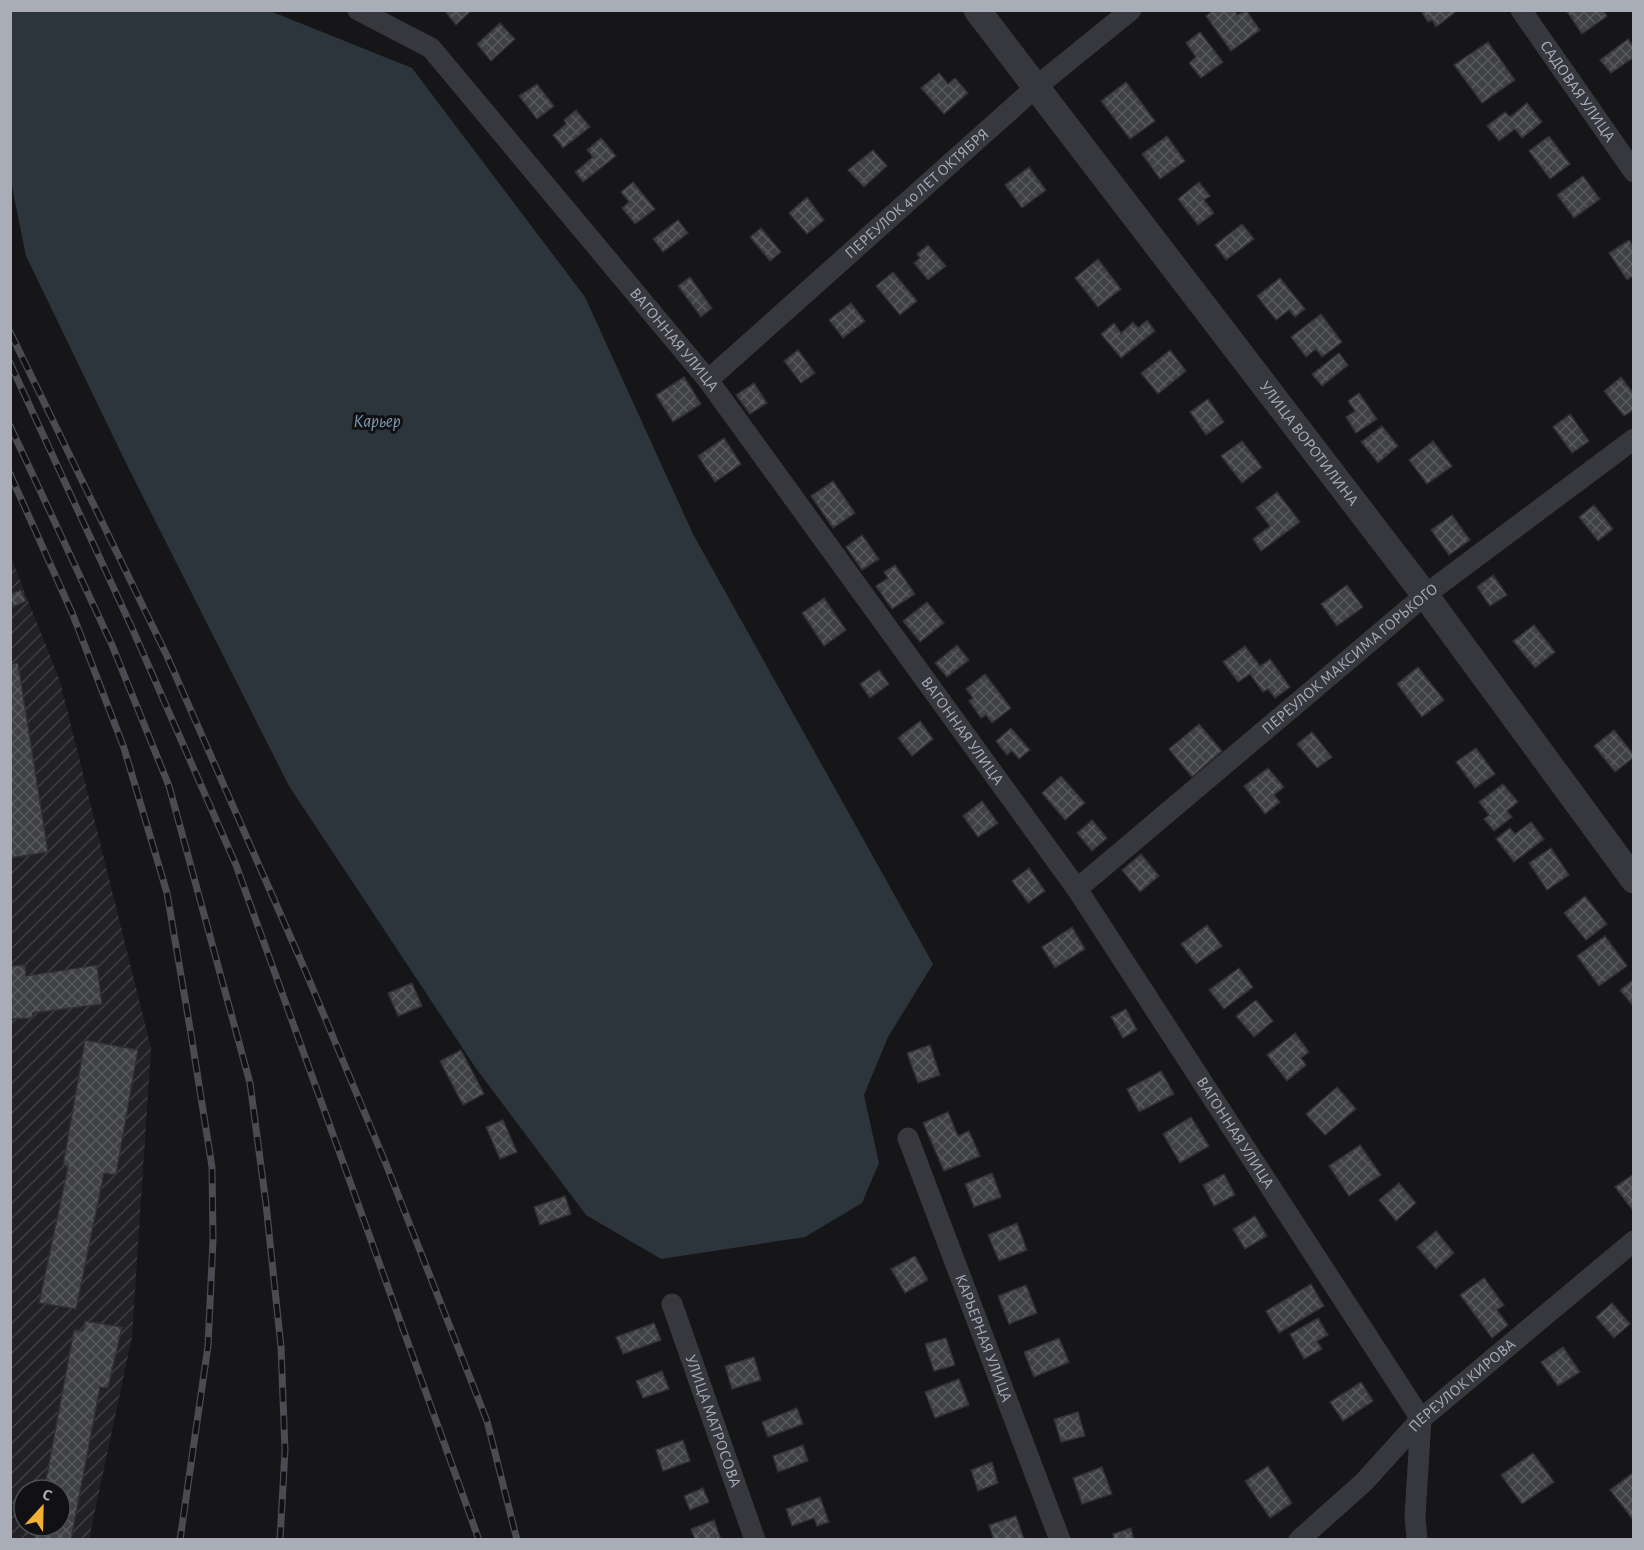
<svg xmlns="http://www.w3.org/2000/svg" width="1644" height="1550" viewBox="0 0 1644 1550" font-family="'Alegreya Sans',sans-serif">
<style>
.industrial{fill:url(#industrial-furrows);fill-rule:evenodd}
.water{fill:#2c353c}
.building{fill:url(#building-cross-hatch);stroke:#303034;stroke-width:1.5}
.lines{fill:none;stroke-linecap:round;stroke-linejoin:round}
.minor{stroke:#37383d;stroke-width:21}
.tertiary{stroke:#37383d;stroke-width:27}
.rail-casing{stroke:#4a4c52;stroke-width:7}
.rail{stroke:#111113;stroke-width:4.5;stroke-dasharray:14;stroke-linecap:butt}
.labels{text-anchor:middle;dominant-baseline:central;stroke-width:6;stroke-linejoin:round;paint-order:stroke}
.street-label{font-size:16px;fill:#a8adb8;stroke:#111113}
.water-label{font-size:18px;font-style:italic;fill:#7f9bb3;stroke:#111113}
</style>
<defs>
<pattern id="industrial-furrows" width="10" height="10" patternUnits="userSpaceOnUse" patternTransform="scale(1.5)"><rect width="10" height="10" fill="#222225"/><path d="M-1 1l2-2M0 10L10 0M9 11l2-2" fill="none" stroke="#3f3f43"/></pattern>
<pattern id="building-cross-hatch" width="8" height="8" patternUnits="userSpaceOnUse" patternTransform="scale(1.5)"><rect width="8" height="8" fill="#404145"/><path d="M0 0l8 8M0 8l8-8" fill="none" stroke="#595a5e"/></pattern>
</defs>
<rect width="100%" height="100%" fill="#161618"/>
<path class="industrial" d="M10 555 60 681 151 1048 132 1337 89 1539H11ZM24 1490H60V1526H24Z"/>
<path class="water" d="M10 11H270L412 68 585 297 693 534 933 964 888 1037 864 1095 879 1163 862 1203 805 1237 661 1259 586 1215 475 1067 289 786 127 465 26 256 11 182Z"/>
<g class="building">
<path d="M444 10H472L456 25Z"/>
<path d="M1214 10H1234L1238 15 1246 10 1260 30 1231 51 1206 16Z"/>
<path d="M1458 10 1436 27 1432 20 1428 22 1421 11Z"/>
<path d="M1566 10H1603L1607 16 1582 34Z"/>
<path d="M500 23 515 39 491 61 477 44Z"/>
<path d="M1200 32 1223 62 1201 78 1189 63 1196 57 1186 43Z"/>
<path d="M1628 39 1634 47V57L1611 73 1600 60Z"/>
<path d="M1488 42 1515 80 1482 103 1454 65Z"/>
<path d="M939 73 948 84 955 78 968 93 944 114 921 88Z"/>
<path d="M1126 82 1155 121 1130 139 1101 101Z"/>
<path d="M537 84 554 106 537 119 519 96Z"/>
<path d="M1527 103 1542 122 1522 138 1515 129 1499 141 1487 126 1505 112 1510 117Z"/>
<path d="M576 110 590 127 563 148 553 135 566 124 564 120Z"/>
<path d="M1167 136 1185 161 1160 179 1142 154Z"/>
<path d="M1549 136 1570 164 1550 179 1529 151Z"/>
<path d="M601 138 616 156 583 182 575 172 593 157 587 150Z"/>
<path d="M873 150 887 166 864 187 848 170Z"/>
<path d="M1029 167 1046 190 1022 208 1005 185Z"/>
<path d="M1583 176 1600 199 1574 218 1557 195Z"/>
<path d="M633 182 655 209 635 224 622 208 629 202 621 192Z"/>
<path d="M1199 182 1210 196 1204 200 1214 213 1198 225 1178 199Z"/>
<path d="M807 197 824 220 807 234 789 213Z"/>
<path d="M678 220 688 233 663 252 653 239Z"/>
<path d="M1242 224 1254 239 1226 260 1215 245Z"/>
<path d="M761 228 781 252 770 261 750 237Z"/>
<path d="M1629 240 1634 247V275L1627 280 1609 253Z"/>
<path d="M928 245 946 266 928 280 914 263 920 258 917 254Z"/>
<path d="M1098 259 1121 289 1098 307 1075 278Z"/>
<path d="M893 272 917 301 900 315 876 286Z"/>
<path d="M690 277 712 308 701 317 678 286Z"/>
<path d="M1280 278 1305 309 1295 317 1289 310 1276 320 1257 296Z"/>
<path d="M851 303 865 321 843 338 829 320Z"/>
<path d="M1321 314 1342 342 1322 357 1316 349 1306 357 1291 337Z"/>
<path d="M1147 320 1155 331 1121 358 1101 334 1114 323 1121 333 1133 322 1138 328Z"/>
<path d="M798 350 815 373 801 383 784 361Z"/>
<path d="M1170 350 1186 371 1158 394 1141 373Z"/>
<path d="M1339 353 1348 365 1322 386 1312 374Z"/>
<path d="M684 377 701 404 673 422 656 395Z"/>
<path d="M1621 377 1634 394V409L1624 416 1604 391Z"/>
<path d="M754 383 767 403 750 414 736 395Z"/>
<path d="M1359 393 1377 419 1356 433 1346 417 1355 411 1348 401Z"/>
<path d="M1208 399 1224 422 1206 435 1190 412Z"/>
<path d="M1570 414 1589 441 1572 453 1553 427Z"/>
<path d="M1382 426 1398 446 1378 463 1361 442Z"/>
<path d="M724 438 741 464 715 482 698 456Z"/>
<path d="M1242 441 1262 467 1242 483 1221 456Z"/>
<path d="M1433 441 1452 466 1427 484 1409 460Z"/>
<path d="M833 481 855 513 833 528 811 496Z"/>
<path d="M1277 492 1300 522 1261 551 1253 539 1270 526 1256 508Z"/>
<path d="M1594 505 1613 529 1598 541 1579 517Z"/>
<path d="M1452 515 1470 540 1449 555 1431 530Z"/>
<path d="M862 535 879 559 862 570 846 547Z"/>
<path d="M895 565 915 594 892 609 876 586 888 578 884 572Z"/>
<path d="M1493 575 1507 595 1490 606 1477 587Z"/>
<path d="M1347 585 1363 607 1337 626 1321 604Z"/>
<path d="M21 590 26 601 13 607 10 594Z"/>
<path d="M824 598 846 630 824 646 802 613Z"/>
<path d="M927 602 944 623 920 642 903 621Z"/>
<path d="M1534 625 1555 652 1535 668 1513 641Z"/>
<path d="M957 645 969 660 947 677 935 663Z"/>
<path d="M1245 646 1260 666 1270 659 1290 687 1275 698 1268 689 1263 692 1250 674 1238 682 1223 662Z"/>
<path d="M18 663 48 852 10 858V664Z"/>
<path d="M1418 667 1444 700 1422 717 1397 684Z"/>
<path d="M879 670 889 684 870 698 860 684Z"/>
<path d="M985 674 1011 708 992 723 986 715 981 718 969 701 973 698 966 689Z"/>
<path d="M920 721 933 739 912 756 898 738Z"/>
<path d="M1199 724 1222 751 1192 777 1169 749Z"/>
<path d="M1011 728 1030 750 1019 759 1012 751 1007 755 996 741Z"/>
<path d="M1614 730 1634 755V757L1615 772 1594 746Z"/>
<path d="M1312 732 1332 757 1317 768 1297 744Z"/>
<path d="M1476 748 1495 774 1475 788 1456 762Z"/>
<path d="M1268 768 1284 787 1274 795 1280 802 1265 814 1244 786Z"/>
<path d="M1061 776 1085 803 1065 820 1042 793Z"/>
<path d="M1503 784 1518 802 1507 811 1512 817 1494 831 1484 819 1489 815 1479 802Z"/>
<path d="M982 801 998 823 978 837 963 816Z"/>
<path d="M1092 820 1107 838 1092 851 1077 833Z"/>
<path d="M1531 822 1544 839 1514 862 1496 839 1510 828 1515 834Z"/>
<path d="M1551 848 1569 875 1547 890 1529 863Z"/>
<path d="M1141 854 1159 876 1140 892 1122 870Z"/>
<path d="M1029 868 1045 891 1028 903 1012 881Z"/>
<path d="M1585 896 1607 924 1586 940 1564 913Z"/>
<path d="M1207 925 1222 946 1196 964 1181 944Z"/>
<path d="M1072 927 1085 949 1055 968 1042 947Z"/>
<path d="M1605 936 1627 966 1599 986 1577 956Z"/>
<path d="M25 965 26 976 97 965 102 1004 33 1013 32 1018 10 1019V966Z"/>
<path d="M1239 968 1253 987 1224 1009 1209 990Z"/>
<path d="M1634 979V1007L1620 990Z"/>
<path d="M412 983 422 1006 398 1016 388 993Z"/>
<path d="M1256 1000 1273 1021 1254 1037 1236 1016Z"/>
<path d="M1126 1009 1137 1030 1123 1038 1111 1017Z"/>
<path d="M1295 1033 1309 1052 1301 1058 1306 1065 1287 1081 1267 1055Z"/>
<path d="M85 1040 138 1050 116 1175 104 1173 76 1309 39 1303 68 1167 63 1165Z"/>
<path d="M930 1045 940 1075 918 1083 907 1053Z"/>
<path d="M461 1050 484 1094 463 1105 440 1061Z"/>
<path d="M1161 1071 1174 1094 1139 1112 1127 1089Z"/>
<path d="M1337 1087 1356 1109 1325 1135 1306 1114Z"/>
<path d="M948 1112 958 1136 969 1131 980 1156 944 1171 923 1123Z"/>
<path d="M1191 1117 1209 1146 1180 1163 1163 1134Z"/>
<path d="M503 1120 517 1152 500 1159 486 1127Z"/>
<path d="M1360 1145 1381 1175 1349 1196 1329 1166Z"/>
<path d="M992 1173 1001 1197 974 1207 965 1184Z"/>
<path d="M1224 1174 1235 1195 1214 1206 1203 1185Z"/>
<path d="M1634 1174V1212L1615 1187Z"/>
<path d="M1399 1183 1416 1203 1396 1221 1379 1200Z"/>
<path d="M565 1196 571 1214 540 1225 534 1207Z"/>
<path d="M1255 1216 1267 1236 1245 1249 1233 1229Z"/>
<path d="M1017 1223 1027 1250 999 1261 988 1235Z"/>
<path d="M1436 1231 1454 1253 1436 1269 1417 1247Z"/>
<path d="M915 1256 928 1280 905 1293 891 1269Z"/>
<path d="M1484 1278 1504 1305 1497 1310 1508 1325 1492 1338 1460 1295Z"/>
<path d="M1311 1284 1324 1306 1279 1333 1266 1311Z"/>
<path d="M1026 1285 1037 1313 1009 1324 998 1296Z"/>
<path d="M1612 1303 1630 1324 1614 1338 1596 1317Z"/>
<path d="M1318 1318 1328 1335 1317 1341 1322 1349 1304 1359 1290 1334Z"/>
<path d="M85 1321 122 1327 108 1388 100 1387 71 1540H34L37 1526H60V1490H44L74 1330 83 1331Z"/>
<path d="M654 1323 661 1340 623 1354 616 1337Z"/>
<path d="M946 1338 955 1365 934 1371 925 1344Z"/>
<path d="M1059 1338 1069 1362 1034 1377 1024 1352Z"/>
<path d="M1563 1347 1580 1372 1558 1386 1541 1362Z"/>
<path d="M754 1357 761 1380 732 1389 725 1366Z"/>
<path d="M662 1371 669 1389 643 1398 636 1381Z"/>
<path d="M959 1379 969 1405 935 1418 925 1392Z"/>
<path d="M1361 1382 1373 1401 1343 1421 1330 1402Z"/>
<path d="M797 1408 803 1424 768 1437 762 1422Z"/>
<path d="M1078 1412 1085 1436 1061 1442 1054 1419Z"/>
<path d="M683 1440 690 1461 663 1471 656 1450Z"/>
<path d="M803 1445 808 1461 778 1472 773 1456Z"/>
<path d="M1533 1453 1554 1482 1522 1504 1501 1475Z"/>
<path d="M992 1462 998 1483 978 1491 971 1470Z"/>
<path d="M1268 1466 1292 1503 1270 1518 1245 1481Z"/>
<path d="M1102 1467 1112 1494 1082 1504 1073 1478Z"/>
<path d="M1634 1472V1521L1610 1490Z"/>
<path d="M703 1488 709 1502 690 1510 684 1496Z"/>
<path d="M820 1497 829 1522 817 1526 814 1518 792 1526 786 1509Z"/>
<path d="M1016 1516 1024 1539 994 1540 989 1525Z"/>
<path d="M714 1520 721 1540H695L691 1529Z"/>
<path d="M1131 1528 1134 1540H1114L1113 1534Z"/>
</g>
<g class="lines">
<g class="minor">
<path id="s1" d="M358 10 431 48 708 380 1077 889 1421 1419 1415 1516 1417 1540"/>
<path id="s2" d="M1521 10 1634 172"/>
<path id="s3" d="M708 380 1036 87 1131 10"/>
<path id="s4" d="M1077 889 1425 595 1634 439"/>
<path id="s5" d="M908 1138 1060 1540"/>
<path id="s6" d="M672 1304 755 1540"/>
<path id="s7" d="M1299 1540 1364 1482 1421 1419 1634 1241"/>
</g>
<path class="tertiary" id="s8" d="M977 10 1425 595 1634 880"/>
<defs>
<g id="rail">
<path d="M10 332 167 656 305 970 386 1164 487 1421 517 1540"/>
<path d="M10 363 132 628 236 865 479 1540"/>
<path d="M10 426 112 645 169 786 250 1083 266 1204 281 1347 285 1450 280 1540"/>
<path d="M10 474 73 615 124 748 167 893 191 1034 212 1167 213 1240 208 1346 180 1540"/>
</g>
</defs>
<use href="#rail" class="rail-casing"/>
<use href="#rail" class="rail"/>
</g>
<g class="labels">
<g class="street-label">
<text stroke="none"><textPath href="#s2" startOffset="99">САДОВАЯ УЛИЦА</textPath></text>
<text stroke="none"><textPath href="#s3" startOffset="280">ПЕРЕУЛОК 40 ЛЕТ ОКТЯБРЯ</textPath></text>
<text stroke="none"><textPath href="#s1" startOffset="462">ВАГОННАЯ УЛИЦА</textPath></text>
<text stroke="none"><textPath href="#s8" startOffset="546">УЛИЦА ВОРОТИЛИНА</textPath></text>
<text stroke="none"><textPath href="#s4" startOffset="357">ПЕРЕУЛОК МАКСИМА ГОРЬКОГО</textPath></text>
<text stroke="none"><textPath href="#s1" startOffset="948">ВАГОННАЯ УЛИЦА</textPath></text>
<text stroke="none"><textPath href="#s1" startOffset="1434">ВАГОННАЯ УЛИЦА</textPath></text>
<text stroke="none"><textPath href="#s5" startOffset="214">КАРЬЕРНАЯ УЛИЦА</textPath></text>
<text stroke="none"><textPath href="#s7" startOffset="225">ПЕРЕУЛОК КИРОВА</textPath></text>
<text stroke="none"><textPath href="#s6" startOffset="124">УЛИЦА МАТРОСОВА</textPath></text>
</g>
<g class="water-label">
<text x="377" y="422">Карьер</text>
</g>
</g>
<rect width="1644" height="1550" fill="none" stroke="#a8adb8" stroke-width="24"/>
<g transform="translate(42 1508) rotate(22)"><circle r="28" fill="#111113" stroke="#4d4f55" stroke-width="1.5"/>
<path d="M0-4.5L10 22L0 15L-10 22Z" fill="#f2b134"/>
<text y="-9" font-size="16" font-weight="bold" text-anchor="middle" fill="#a8adb8">С</text>
</g>
</svg>
